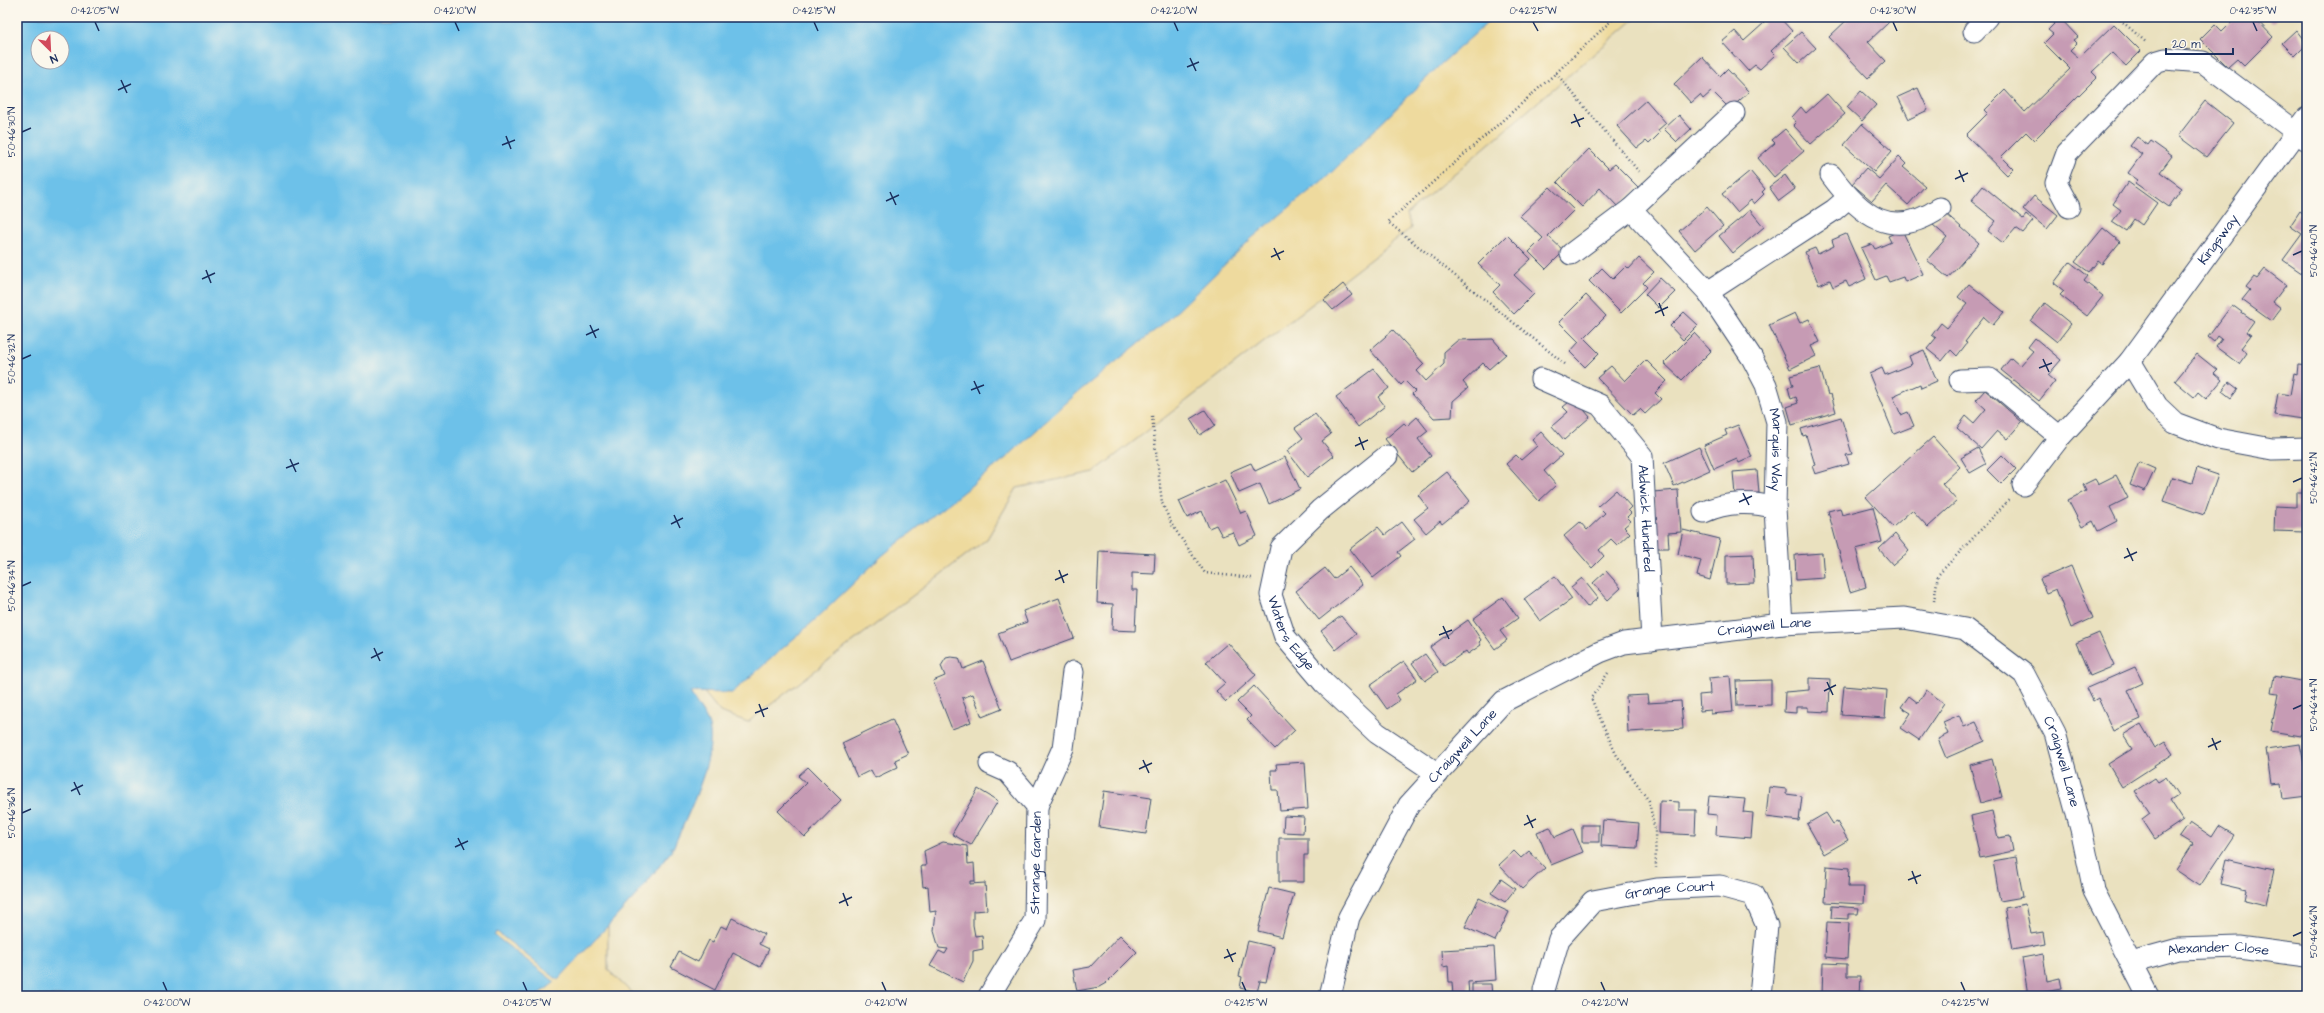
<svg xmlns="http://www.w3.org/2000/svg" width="2324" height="1013" viewBox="0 0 2324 1013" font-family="'Architects Daughter',sans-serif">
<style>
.sand{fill:#eeda9e;stroke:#84847e}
.water{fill:#6dc1e9;stroke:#4478a4;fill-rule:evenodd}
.building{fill:#c69bb4}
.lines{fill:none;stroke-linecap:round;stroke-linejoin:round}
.minor-casing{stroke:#3a4a6d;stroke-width:23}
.path{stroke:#3a4a6d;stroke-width:2.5;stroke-dasharray:1 3;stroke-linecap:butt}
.minor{stroke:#fff;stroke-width:21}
.ticks{fill:none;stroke:#1b2f5e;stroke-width:1.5}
.labels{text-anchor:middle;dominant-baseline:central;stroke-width:4;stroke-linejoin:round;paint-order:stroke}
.street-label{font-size:14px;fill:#1b2f5e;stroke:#fbf7ec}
.neatline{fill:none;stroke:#1b2f5e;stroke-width:1.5}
.ticks-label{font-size:10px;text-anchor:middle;fill:#1b2f5e}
</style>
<rect width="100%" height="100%" fill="#fbf7ec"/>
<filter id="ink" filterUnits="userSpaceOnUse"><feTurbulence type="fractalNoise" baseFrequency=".025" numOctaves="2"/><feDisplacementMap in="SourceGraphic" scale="8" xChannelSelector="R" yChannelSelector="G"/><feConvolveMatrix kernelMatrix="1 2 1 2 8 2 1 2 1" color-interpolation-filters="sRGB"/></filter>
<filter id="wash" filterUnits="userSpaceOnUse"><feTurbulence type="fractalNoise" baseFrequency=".012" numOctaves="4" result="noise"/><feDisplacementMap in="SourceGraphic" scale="16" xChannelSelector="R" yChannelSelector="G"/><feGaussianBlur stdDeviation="0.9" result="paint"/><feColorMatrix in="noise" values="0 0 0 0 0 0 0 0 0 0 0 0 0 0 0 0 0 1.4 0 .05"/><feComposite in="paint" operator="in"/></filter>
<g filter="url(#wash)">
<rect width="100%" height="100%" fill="#eae1bf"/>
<path class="sand" d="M1359 17H1637L1407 214 1411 228 1094 472 1017 488 987 539 748 722 720 712 672 653 608 913V970L632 993 628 996H287Z"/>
<path class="water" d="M17 17H1494L1442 63 1328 176 1253 237 1169 319 1077 393 1006 458 883 555 816 619 732 693 690 692C695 703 706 715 709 726 717 758 686 818 673 848L670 847 672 850 639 892 558 980 497 932 494 935 555 982 537 996H17ZM38 38H62V62H38Z"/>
<g id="blocks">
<g class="building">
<path d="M1759 17H1779L1792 31 1771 51 1775 55 1760 69 1755 65 1748 71 1722 42 1735 31 1744 41 1764 23Z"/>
<path d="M1850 17H1884L1889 22 1868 42 1886 61 1868 78 1829 37Z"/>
<path d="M2236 17H2254L2273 37 2244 66 2237 59 2228 67 2200 39 2215 24 2222 31Z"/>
<path d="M2266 17H2278L2272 23Z"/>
<path d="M2060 18 2078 37 2074 40 2077 43 2070 50 2079 58 2114 24 2141 51 2126 66 2112 53 2092 72 2097 77 2034 140 2026 132 2001 157 2013 169 2007 175 1966 135 1988 113 1985 110 2005 90 2025 112 2070 69 2044 43 2053 34 2048 30Z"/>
<path d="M2296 30 2307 44 2295 56 2282 43Z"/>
<path d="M1801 32 1816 48 1799 63 1784 47Z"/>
<path d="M1702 57 1720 76 1727 69 1749 92 1730 109 1712 91 1703 99 1700 95 1691 103 1674 84Z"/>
<path d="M1918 88 1928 110 1909 119 1898 97Z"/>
<path d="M1861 91 1876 105 1862 121 1847 107Z"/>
<path d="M1827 94 1845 114 1811 144 1793 125 1796 122 1792 117 1801 107 1806 113Z"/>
<path d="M1646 100 1666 123 1658 130 1660 133 1649 144 1646 141 1637 148 1617 126Z"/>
<path d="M2205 101 2233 123 2206 157 2178 136Z"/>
<path d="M1679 115 1691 129 1677 142 1664 129Z"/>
<path d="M1862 124 1892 151 1874 172 1844 145Z"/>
<path d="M1785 129 1804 151 1774 177 1758 158 1775 143 1772 140Z"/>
<path d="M2137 137 2148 145 2151 141 2172 156 2160 172 2182 188 2169 207 2135 183 2138 180 2128 173 2142 154 2130 146Z"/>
<path d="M1589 149 1609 169 1615 164 1638 187 1618 207 1600 188 1582 207 1557 182Z"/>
<path d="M1899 157 1906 164 1903 167 1925 186 1908 205 1886 185 1872 201 1852 184 1866 168 1879 179Z"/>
<path d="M1750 171 1765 189 1762 192 1764 194 1754 204 1751 200 1737 212 1722 194Z"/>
<path d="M1785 175 1795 189 1779 201 1769 187Z"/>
<path d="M2128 182 2157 203 2142 225 2134 219 2126 231 2112 222 2121 210 2113 204Z"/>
<path d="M1983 186 2023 219 2026 215 2033 221 2023 233 2016 228 2003 243 1988 231 1996 221 1971 201Z"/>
<path d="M1550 187 1574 210 1548 236 1564 251 1546 269 1529 252 1543 238 1520 216Z"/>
<path d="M2034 196 2058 215 2047 229 2023 209Z"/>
<path d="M1707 207 1723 226 1695 250 1679 231Z"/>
<path d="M1750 210 1764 227 1733 253 1719 236Z"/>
<path d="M2300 211 2307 216V269L2303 274 2283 260 2302 234 2290 226Z"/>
<path d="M1944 212 1979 243 1948 278 1927 260 1947 237 1933 225Z"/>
<path d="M2103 228 2120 242 2102 264 2098 261 2089 272 2075 262Z"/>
<path d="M1902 230 1923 274 1905 282 1903 277 1889 282 1886 276 1876 280 1861 248 1872 244 1875 249 1891 242 1888 236Z"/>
<path d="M1846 234 1866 279 1849 287 1846 281 1833 287 1830 280 1819 285 1805 252 1815 248 1818 254 1834 246 1832 240Z"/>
<path d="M1507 235 1531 259 1514 275 1534 294 1514 314 1493 292 1500 285 1478 264Z"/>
<path d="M1639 258 1654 272 1643 283 1647 287 1621 313 1589 281 1602 268 1613 279 1626 266 1629 269Z"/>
<path d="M2070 262 2088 276 2084 281 2103 296 2087 316 2060 295 2064 291 2054 283Z"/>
<path d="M2265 269 2286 285 2273 302 2281 308 2271 321 2242 300 2250 290 2246 287 2254 277 2257 279Z"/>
<path d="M1660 278 1675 292 1659 308 1645 294Z"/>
<path d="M1343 284 1352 295 1333 310 1324 300Z"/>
<path d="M1969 284 2004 312 1993 325 1984 317 1965 342 1967 343 1957 356 1951 350 1942 361 1927 349 1936 338 1932 335 1941 323 1947 328 1967 304 1958 297Z"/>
<path d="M1586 295 1606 316 1584 338 1599 353 1585 367 1570 352 1579 342 1559 322Z"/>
<path d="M2045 303 2071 324 2057 342 2031 321Z"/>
<path d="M2232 305 2254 321 2246 332 2251 335 2241 348 2247 353 2239 364 2216 347 2222 339 2218 336 2214 342 2208 337Z"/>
<path d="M1684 312 1698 325 1683 340 1670 326Z"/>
<path d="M1795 313 1800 323 1809 319 1820 342 1811 346 1816 356 1790 369 1769 325Z"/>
<path d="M1393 330 1424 364 1417 371 1426 381 1444 364V352L1458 340 1493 339 1506 354 1489 369 1483 363 1463 382 1468 388 1453 401 1452 417 1434 418 1412 394 1415 391 1405 381 1401 385 1370 350Z"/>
<path d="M1694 333 1711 351 1682 380 1664 363Z"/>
<path d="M2035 338 2061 360 2048 375 2055 381 2039 401 2001 370 2011 358 2020 366 2033 351 2028 347Z"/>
<path d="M1924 350 1937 381 1921 388 1920 384 1893 396 1901 415 1908 412 1914 426 1894 434 1869 374 1882 368 1885 375 1912 364 1909 356Z"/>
<path d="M2197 354 2217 370 2214 373 2222 380 2206 399 2198 392 2194 397 2175 381Z"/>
<path d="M1646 360 1667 381 1655 393 1661 399 1645 414 1640 409 1633 415 1597 378 1611 366 1625 381Z"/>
<path d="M2298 365 2307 366V412H2304L2303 419 2274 415 2278 393 2290 395 2294 373 2297 374Z"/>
<path d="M1820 368 1828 395 1831 394 1836 412 1792 425 1787 407 1798 403 1796 397 1791 399 1788 387 1793 386 1790 376Z"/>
<path d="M1374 369 1389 388 1378 397 1385 406 1358 427 1336 397Z"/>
<path d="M2229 382 2238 389 2231 398 2222 391Z"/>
<path d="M1985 390 2022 422 2007 439 1997 431 1981 449 1957 428 1966 416 1974 423 1986 409 1976 400Z"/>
<path d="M1574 398 1590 417 1564 440 1552 426 1568 412 1563 407Z"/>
<path d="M1205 410 1215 425 1200 435 1190 419Z"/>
<path d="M1315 414 1331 434 1322 441 1334 456 1307 477 1287 451 1303 438 1295 428Z"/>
<path d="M1417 417 1428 431 1418 439 1431 456 1412 472 1385 439 1404 423 1407 426Z"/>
<path d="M1841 417 1852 454 1846 455 1849 464 1815 474 1812 466 1815 465 1806 435 1803 436 1801 429Z"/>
<path d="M1738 425 1752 457 1739 463 1737 459 1714 469 1704 445 1727 435 1725 430Z"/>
<path d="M1541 432 1562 455 1544 471 1556 485 1539 501 1506 464 1516 455 1521 460 1537 446 1532 440Z"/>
<path d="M1933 437 1960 467 1942 484 1957 501 1928 527 1912 510 1893 527 1866 497Z"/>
<path d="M1699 447 1710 470 1674 486 1664 463Z"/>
<path d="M1978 448 1986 464 1970 473 1961 458Z"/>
<path d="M2002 455 2016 469 2001 484 1987 470Z"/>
<path d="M1285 457 1300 489 1269 504 1260 484 1239 493 1230 472 1251 463 1255 471Z"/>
<path d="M2139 462 2155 469 2145 491 2130 485Z"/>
<path d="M2197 468 2218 475 2204 515 2163 501 2172 477 2192 483Z"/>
<path d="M1757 470 1759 493 1735 495 1733 472Z"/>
<path d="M1447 472 1470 501 1442 524 1440 521 1426 533 1414 519 1428 508 1418 495Z"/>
<path d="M2116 475 2128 498 2110 507 2117 521 2098 531 2093 521 2082 527 2068 500 2086 491 2083 485 2095 479 2098 484Z"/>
<path d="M1225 480 1241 513 1246 511 1257 536 1239 545 1233 532 1222 536 1216 525 1209 528 1202 511 1187 518 1179 501Z"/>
<path d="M1616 490 1631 507 1628 510 1631 513 1627 517 1631 521 1624 527 1630 533 1617 545 1611 539 1599 550 1604 556 1592 568 1564 536 1580 522 1587 530 1605 513 1598 506Z"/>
<path d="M1678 490 1681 532 1668 533 1669 548H1657L1653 492Z"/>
<path d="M2296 493H2307L2306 532 2274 531 2275 506 2296 507Z"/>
<path d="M1873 507 1882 542 1856 549 1866 587 1850 592 1828 511 1840 508 1842 515Z"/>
<path d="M1402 522 1415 539 1398 552 1401 556 1373 578 1350 549 1378 527 1385 535Z"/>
<path d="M1683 530 1720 539 1710 580 1697 576 1701 560 1678 554Z"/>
<path d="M1895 534 1909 551 1893 565 1879 549Z"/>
<path d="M1099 551 1155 554 1154 574 1132 573V590H1137L1135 631 1112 630 1113 604 1097 603Z"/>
<path d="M1822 553 1824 578 1796 580 1795 555Z"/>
<path d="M1753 554 1754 583 1726 584V555Z"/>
<path d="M2071 566 2093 618 2071 628 2056 589 2046 593 2040 579Z"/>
<path d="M1349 567 1363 585 1319 620 1296 591 1325 568 1334 579Z"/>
<path d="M1606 571 1621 588 1608 600 1593 583Z"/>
<path d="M1555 576 1572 599 1540 621 1524 599Z"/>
<path d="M1582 578 1598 598 1587 607 1571 587Z"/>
<path d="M1503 597 1518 618 1500 631 1507 640 1495 649 1473 619Z"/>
<path d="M1059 598 1074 638 1009 662 998 633 1027 622 1023 611Z"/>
<path d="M1341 616 1356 634 1336 650 1321 631Z"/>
<path d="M1468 620 1481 640 1479 642 1481 645 1468 654 1466 651 1444 666 1430 647Z"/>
<path d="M2099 633 2114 666 2090 676 2076 643Z"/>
<path d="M1228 643 1256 675 1226 702 1216 691 1225 683 1206 662Z"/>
<path d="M1425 654 1438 672 1425 681 1412 663Z"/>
<path d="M951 657 959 658 963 669 983 661 1002 709 982 717 973 694 962 698 971 722 952 729 933 681 945 676 941 666 946 658Z"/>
<path d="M1404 661 1417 679 1396 694 1400 700 1387 709 1370 685Z"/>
<path d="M2135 667 2143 683 2128 690 2141 719 2113 731 2098 698 2093 701 2087 688Z"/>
<path d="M1730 676 1733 712 1711 714V710L1700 711 1699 695 1710 694 1709 678Z"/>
<path d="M2274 676 2306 682 2303 699 2307 700V705L2301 736 2271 731 2278 694 2271 693Z"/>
<path d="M1809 678 1830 679 1829 712 1808 711V707H1796V713L1784 712 1785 692 1809 690Z"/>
<path d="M1771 680V705L1737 706 1736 681Z"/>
<path d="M1254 686 1295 730 1275 749 1247 720 1251 716 1237 702Z"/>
<path d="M1844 686 1887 690 1885 718 1841 715Z"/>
<path d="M1926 690 1944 703 1919 740 1901 728 1911 713 1901 707 1909 696 1918 703Z"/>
<path d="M1647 695 1648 703 1681 701 1683 729 1628 732 1626 696Z"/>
<path d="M1959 715 1964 727 1976 722 1985 741 1946 758 1938 739 1948 734 1943 722Z"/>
<path d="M892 719 908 754 895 760 898 767 875 778 871 770 857 777 842 743Z"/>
<path d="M2141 724 2155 748 2165 742 2173 754 2122 787 2108 764 2132 749 2123 735Z"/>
<path d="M2300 744 2307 779V796L2283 799 2281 783 2271 784 2266 749Z"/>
<path d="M1992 759 2002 797 1980 803 1970 765Z"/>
<path d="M1305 762 1308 809 1280 811 1278 790H1272L1271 770H1277L1276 764Z"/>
<path d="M808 767 841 800 805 837 778 811 806 783 798 776Z"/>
<path d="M2166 777 2178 795 2170 800 2183 820 2155 839 2142 819 2150 813 2135 791 2155 778 2158 782Z"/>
<path d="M1769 787 1786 789V794L1802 796 1799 821 1766 817Z"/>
<path d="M978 789 998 801 971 845 952 834Z"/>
<path d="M1104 791 1151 798 1146 834 1099 827Z"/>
<path d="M1709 796 1745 799 1743 812 1753 813 1751 838 1716 835 1717 815 1707 814Z"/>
<path d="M1660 801 1679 802V810H1696L1695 835 1659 833Z"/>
<path d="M1992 811 1998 838 2010 836 2013 851 1980 858 1971 816Z"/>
<path d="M1826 813 1833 824 1837 822 1848 840 1824 854 1807 824Z"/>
<path d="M1284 816 1304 817 1303 833 1283 832Z"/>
<path d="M1603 820 1639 823 1637 848 1601 846Z"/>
<path d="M2190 822 2212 837 2219 826 2234 835 2200 886 2176 870 2193 844 2180 836Z"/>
<rect x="1582" y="825" width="17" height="17"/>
<path d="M1550 827 1555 837 1573 829 1583 852 1551 865 1537 832Z"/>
<path d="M1279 838H1308V855H1304V882H1279Z"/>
<path d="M943 842 967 846 968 864 974 863 975 881H970V884L985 883 987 910 973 911V925L975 936 982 935 983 949 973 951V961L963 982 930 966 939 951 945 954 948 949 939 948 934 931 936 911 930 912 928 886 923 887 921 866H926L924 851Z"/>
<path d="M1514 851 1521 858 1529 851 1545 868 1522 889 1499 865Z"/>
<path d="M2016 857 2023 897 2000 901 1993 861Z"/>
<path d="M2226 859 2274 870 2266 905 2244 900 2246 890 2220 884Z"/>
<path d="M1827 866 1849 868 1848 887H1864L1863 904 1825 902Z"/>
<path d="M1501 879 1515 889 1505 902 1491 893Z"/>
<path d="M1269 888 1294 894 1282 937 1258 931Z"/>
<path d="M1479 898 1509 912 1495 941 1465 927Z"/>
<path d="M2025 904 2031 934 2043 932 2045 944 2012 950 2005 908Z"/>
<path d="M1832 906 1859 908 1858 914H1848V919L1831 918Z"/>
<path d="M732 918 764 934 759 944 769 949 760 967 733 953 715 990 671 967 679 952 698 962 709 940 713 942 721 926 727 929Z"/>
<path d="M1827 922 1849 923 1847 959 1825 957Z"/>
<path d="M1120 935 1137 952 1106 983 1099 987 1077 991 1073 970 1090 967Z"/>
<path d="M1248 941 1274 947 1266 982 1260 981 1257 992 1240 988 1242 977 1239 976Z"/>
<path d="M1494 947 1496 980 1468 982 1469 996H1453L1452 982H1449L1448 966 1443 967 1442 950Z"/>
<path d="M2043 954 2047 981 2060 978 2062 989 2028 995 2022 958Z"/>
<path d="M1823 963 1847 964V976H1861L1860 996H1822Z"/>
<path d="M1472 984H1491L1492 996H1472Z"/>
</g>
</g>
</g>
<g filter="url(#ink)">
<use href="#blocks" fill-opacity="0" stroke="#3a4a6d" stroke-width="1"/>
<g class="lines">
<defs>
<g id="minor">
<path d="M1974 31 1987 17"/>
<path d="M1831 175C1861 216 1892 241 1940 208"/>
<path d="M2069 207 2056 183 2067 153 2155 62 2165 59 2203 62 2307 140"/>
<path id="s1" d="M1631 209 1708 292 1752 358 1766 385 1777 422 1775 508 1782 624"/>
<path d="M1571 254 1631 209 1734 113"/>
<path d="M1708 292 1834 210 1848 198"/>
<path d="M2130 361 2157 406 2175 423 2218 439 2272 449 2307 448"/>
<path id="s2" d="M1541 379 1600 405 1642 456 1652 640"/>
<path d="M1960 380 1990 379 2060 437"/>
<path id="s3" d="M1387 456 1320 510 1281 548 1271 595 1285 637 1324 683 1377 733 1438 774"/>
<path id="s4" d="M2023 485 2060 437 2130 361 2307 118"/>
<path d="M1704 512C1726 502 1752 501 1775 508"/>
<path d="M1037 806 1063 748 1073 672"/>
<path id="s5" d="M2131 962 2178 949 2239 947 2307 956"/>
<path id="s6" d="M989 996 1035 920 1037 806 1008 772 990 764"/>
<path id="s7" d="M1330 996 1349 917 1409 805 1504 701 1600 652 1624 643 1782 624 1904 618 1965 629 2024 674 2055 733 2081 829 2094 891 2148 996"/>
<path id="s8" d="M1545 996 1544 990 1559 939 1593 901 1657 889 1720 886 1753 895 1767 926 1760 996"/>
</g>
</defs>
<use href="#minor" class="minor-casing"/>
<g class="path">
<path d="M2117 17 2147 43"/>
<path d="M1556 73 1640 173"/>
<path d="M1565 364 1388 222 1556 73 1615 17"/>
<path d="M1152 416 1162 503 1172 525 1205 573 1252 578"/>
<path d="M1934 601 1938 575 2009 500"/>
<path d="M1608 673 1591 698 1616 754 1649 801 1655 831 1656 868"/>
</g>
<use href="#minor" class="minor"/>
</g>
</g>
<path class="ticks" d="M95 22 99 31M455 22 459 31M814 22 818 31M1174 22 1178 31M1533 22 1538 31M1893 22 1897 31M2253 22 2257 31M1190 58 1196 71M1187 67 1199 62M121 80 127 93M118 90 131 84M1574 114 1580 127M1571 123 1584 118M22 132 31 128M506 136 511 149M502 145 515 140M1959 170 1964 182M1955 179 1968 173M890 192 896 205M886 201 899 195M1274 248 1280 260M2293 255 2302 251M1271 257 1284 251M206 270 211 283M202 279 215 273M1659 303 1664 316M1655 313 1668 307M590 325 596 338M586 335 599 329M22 359 31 355M2043 359 2049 372M2039 368 2052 363M974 381 980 394M971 390 984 385M1359 437 1364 450M1355 446 1368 440M290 459 296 472M286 468 299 463M2293 482 2302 478M1743 493 1749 505M1739 502 1752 496M674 515 680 528M671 524 683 518M2127 548 2133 561M2124 558 2137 552M1059 570 1064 583M1055 580 1068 574M22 586 31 582M1443 626 1449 639M1439 635 1452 630M374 648 380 661M371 658 383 652M1827 682 1833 695M1824 691 1836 685M759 704 764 717M2293 709 2302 705M755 713 768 708M2212 738 2217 750M2208 747 2221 741M1143 760 1149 773M1139 769 1152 763M74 782 80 795M71 791 83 785M22 813 31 809M1527 815 1533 828M1524 825 1536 819M458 838 464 850M455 847 468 841M1912 871 1917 884M1908 880 1921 875M843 893 848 906M839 903 852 897M2293 936 2302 932M1227 949 1233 962M1224 958 1236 953M163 982 167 991M523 982 527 991M882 982 886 991M1242 982 1246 991M1601 982 1605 991M1961 982 1965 991"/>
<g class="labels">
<g class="street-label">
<text stroke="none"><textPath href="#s4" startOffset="314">Kingsway</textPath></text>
<text stroke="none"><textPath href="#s1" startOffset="289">Marquis Way</textPath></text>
<text stroke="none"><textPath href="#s2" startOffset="193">Aldwick Hundred</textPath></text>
<text stroke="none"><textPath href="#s7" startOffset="624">Craigweil Lane</textPath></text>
<text stroke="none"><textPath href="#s3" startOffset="232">Waters Edge</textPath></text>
<text stroke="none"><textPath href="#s7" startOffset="288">Craigweil Lane</textPath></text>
<text stroke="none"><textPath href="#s7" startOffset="996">Craigweil Lane</textPath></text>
<text stroke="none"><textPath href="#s6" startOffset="146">Strange Garden</textPath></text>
<text stroke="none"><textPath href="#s8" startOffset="188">Grange Court</textPath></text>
<text stroke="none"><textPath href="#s5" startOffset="89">Alexander Close</textPath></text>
</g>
</g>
<rect width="2324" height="1013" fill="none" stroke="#fbf7ec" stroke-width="44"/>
<g transform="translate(50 50) rotate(156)"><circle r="19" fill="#fbf7ec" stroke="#a1a7b3"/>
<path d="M0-3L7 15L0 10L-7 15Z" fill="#d1495b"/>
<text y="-6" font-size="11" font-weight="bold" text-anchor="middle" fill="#1b2f5e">N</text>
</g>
<path d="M2166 48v6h67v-6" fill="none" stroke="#1b2f5e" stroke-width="2"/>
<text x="2172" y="48" font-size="12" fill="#1b2f5e" stroke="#fbf7ec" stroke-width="3" paint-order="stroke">20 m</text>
<rect x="22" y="22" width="2280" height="969" class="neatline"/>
<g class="ticks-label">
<text x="95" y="14">0°42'05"W</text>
<text x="455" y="14">0°42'10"W</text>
<text x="814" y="14">0°42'15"W</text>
<text x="1174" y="14">0°42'20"W</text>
<text x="1533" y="14">0°42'25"W</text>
<text x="1893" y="14">0°42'30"W</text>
<text x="2253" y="14">0°42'35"W</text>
<text transform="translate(11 132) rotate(-90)" y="4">50°46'30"N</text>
<text transform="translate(2313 251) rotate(-90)" y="4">50°46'40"N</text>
<text transform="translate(11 359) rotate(-90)" y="4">50°46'32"N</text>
<text transform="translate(2313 478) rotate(-90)" y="4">50°46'42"N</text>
<text transform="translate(11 586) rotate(-90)" y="4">50°46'34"N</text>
<text transform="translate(2313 705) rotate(-90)" y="4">50°46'44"N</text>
<text transform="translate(11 813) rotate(-90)" y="4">50°46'36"N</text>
<text transform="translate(2313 932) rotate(-90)" y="4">50°46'46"N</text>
<text x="167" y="1006">0°42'00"W</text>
<text x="527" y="1006">0°42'05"W</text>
<text x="886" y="1006">0°42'10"W</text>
<text x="1246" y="1006">0°42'15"W</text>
<text x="1605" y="1006">0°42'20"W</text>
<text x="1965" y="1006">0°42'25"W</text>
</g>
</svg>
